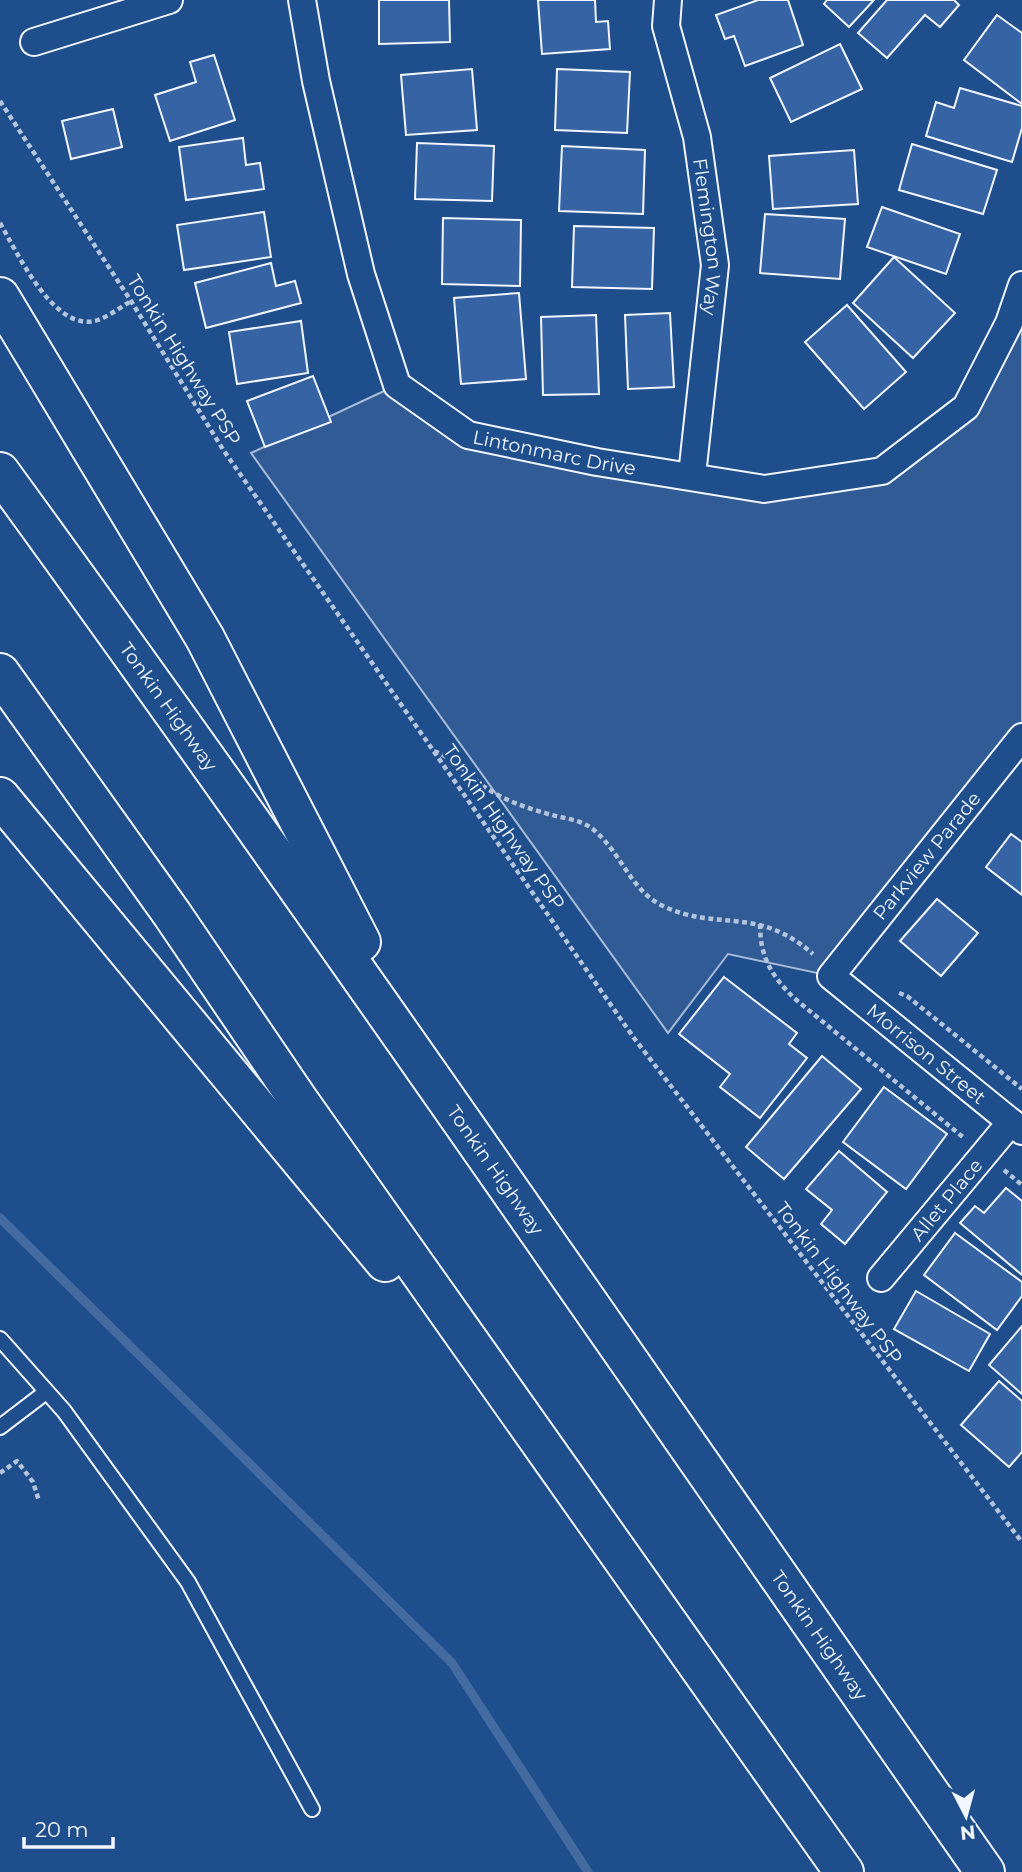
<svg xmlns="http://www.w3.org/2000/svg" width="1022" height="1872" viewBox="0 0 1022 1872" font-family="Montserrat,sans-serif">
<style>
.built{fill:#305b95;stroke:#a8bbd7;stroke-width:2}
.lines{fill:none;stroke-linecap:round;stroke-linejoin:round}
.stream{stroke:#446ba0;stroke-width:9}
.building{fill:#3563a3;stroke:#f2f6ff;stroke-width:2}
.lane-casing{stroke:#f2f6ff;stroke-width:18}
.street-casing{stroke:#f2f6ff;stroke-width:30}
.highway-casing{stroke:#f2f6ff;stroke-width:42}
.path{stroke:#b3c4dc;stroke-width:4.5;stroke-dasharray:5 3.5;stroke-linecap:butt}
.lane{stroke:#1f4e8c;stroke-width:14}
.street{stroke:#1f4e8c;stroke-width:26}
.highway{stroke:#1f4e8c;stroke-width:38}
.labels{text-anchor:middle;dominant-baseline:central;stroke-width:5;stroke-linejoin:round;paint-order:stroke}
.street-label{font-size:19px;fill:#f2f6ff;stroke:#1f4e8c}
</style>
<rect width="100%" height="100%" fill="#1f4e8c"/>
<path class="built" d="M1022 285V737L831 976 728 954 668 1033 251 453 397 385 468 435 764 489 882 471 966 407Z"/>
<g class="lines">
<path class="stream" d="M0 1218 452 1663 588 1872"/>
</g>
<g class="building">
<path d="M379 0H449L450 42 379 44Z"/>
<path d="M538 0H595L596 22 608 21 610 49 542 54Z"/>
<path d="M758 0H788L803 45 745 66 734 36 725 39 716 15Z"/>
<path d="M827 0H874L849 27 824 4Z"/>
<path d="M887 0H954L959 5 940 27 925 15 887 58 858 33Z"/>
<path d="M997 15 1022 33V104L964 60Z"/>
<path d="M840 44 862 89 791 122 770 78Z"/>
<path d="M214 55 235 120 170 141 155 95 196 82 190 62Z"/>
<path d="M472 69 477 130 406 135 401 75Z"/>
<path d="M557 69 630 72 627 133 555 130Z"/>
<path d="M960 88 1022 106V128L1012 162 926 136 936 102 954 108Z"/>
<path d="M113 109 122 147 71 159 62 121Z"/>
<path d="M243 138 246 165 260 163 264 189 186 200 179 147Z"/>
<path d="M417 143 494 146 492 201 415 199Z"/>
<path d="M912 144 997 170 983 214 899 190Z"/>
<path d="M562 146 645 150 643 214 559 211Z"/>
<path d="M854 150 858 204 773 209 769 156Z"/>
<path d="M882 207 960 234 946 274 867 247Z"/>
<path d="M264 212 271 257 184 270 177 225Z"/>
<path d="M765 214 845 219 840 279 760 273Z"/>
<path d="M443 218 521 220 520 286 442 284Z"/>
<path d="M574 226 654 228 652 289 572 287Z"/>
<path d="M894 257 955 313 913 358 853 303Z"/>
<path d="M271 263 276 286 295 281 301 303 206 328 195 283Z"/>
<path d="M519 293 526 379 461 384 454 298Z"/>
<path d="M847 305 906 372 864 409 805 342Z"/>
<path d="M670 313 674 387 628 389 625 315Z"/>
<path d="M596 315 599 394 543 395 541 317Z"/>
<path d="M301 321 308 373 237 384 229 332Z"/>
<path d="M313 376 331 422 265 447 247 401Z"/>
<path d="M1011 834 1022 842V895L986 867Z"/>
<path d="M937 899 978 933 941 976 900 941Z"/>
<path d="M724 977 797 1033 789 1044 807 1058 760 1118 720 1087 730 1074 679 1034Z"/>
<path d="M822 1056 861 1089 784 1179 746 1147Z"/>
<path d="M884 1087 947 1134 906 1189 843 1142Z"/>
<path d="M839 1151 887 1192 845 1244 821 1224 832 1210 806 1189Z"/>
<path d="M1006 1188 1022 1201V1275L960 1223 975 1206 984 1213Z"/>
<path d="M955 1233 1022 1282V1296L997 1330 924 1275Z"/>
<path d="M916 1291 990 1334 969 1371 894 1329Z"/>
<path d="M1022 1326V1394L989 1365Z"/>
<path d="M999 1381 1022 1401V1452L1009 1467 961 1425Z"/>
</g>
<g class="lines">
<defs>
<g id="lane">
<path d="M0 1339 64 1411 188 1582 312 1809"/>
<path d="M0 1427 46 1392"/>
</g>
<g id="street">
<path id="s1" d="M302 0 316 81 361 274 397 385 468 435 597 462 764 489 882 471 966 407 1009 323 1022 285"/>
<path id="s2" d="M668 0 666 26 697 137 715 265 692 475"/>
<path d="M34 42 169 0"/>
<path id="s3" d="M1022 737 831 976 1022 1131"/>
<path id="s4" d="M881 1278 1011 1122"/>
</g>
<g id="highway">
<path d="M0 297 205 638 361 942"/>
<path id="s5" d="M0 472C336 934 658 1405 985 1872"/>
<path d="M0 673 172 914 299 1101 844 1872"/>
<path d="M0 797 385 1262"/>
</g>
</defs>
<use href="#lane" class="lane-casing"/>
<use href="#street" class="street-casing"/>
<use href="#highway" class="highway-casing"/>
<g class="path">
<path d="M0 101 131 301 224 451 634 1038 1022 1542"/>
<path d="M0 223C17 252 55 335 98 320 109 316 121 307 131 301"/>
<path d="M434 751C458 760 470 779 491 791 507 801 527 808 545 813 562 819 581 818 595 831 621 853 631 891 663 906 718 932 757 905 813 954"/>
<path d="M760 924C760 957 771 975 794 998L964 1138"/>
<path d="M899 993 907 996 1022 1089"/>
<path d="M1004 1170 1022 1185"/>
<path d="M0 1473 17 1461 33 1482 39 1501"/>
</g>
<use href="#lane" class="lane"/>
<use href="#street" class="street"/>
<use href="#highway" class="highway"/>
</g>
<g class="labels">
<g class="street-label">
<text stroke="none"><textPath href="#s2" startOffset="242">Flemington Way</textPath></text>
<text transform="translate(184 360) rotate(58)">Tonkin Highway PSP</text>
<text stroke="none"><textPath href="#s1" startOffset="572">Lintonmarc Drive</textPath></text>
<text stroke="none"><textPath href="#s5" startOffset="289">Tonkin Highway</textPath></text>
<text transform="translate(504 827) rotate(55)">Tonkin Highway PSP</text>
<text transform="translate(927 856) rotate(-51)">Parkview Parade</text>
<text stroke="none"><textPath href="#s3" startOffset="429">Morrison Street</textPath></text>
<text stroke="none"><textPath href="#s5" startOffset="856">Tonkin Highway</textPath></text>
<text stroke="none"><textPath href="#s4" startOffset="102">Allet Place</textPath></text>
<text transform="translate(839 1283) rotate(53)">Tonkin Highway PSP</text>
<text stroke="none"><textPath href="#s5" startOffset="1423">Tonkin Highway</textPath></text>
</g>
</g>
<g transform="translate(966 1816) rotate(174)" stroke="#1f4e8c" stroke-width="5" paint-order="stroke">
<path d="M0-5L12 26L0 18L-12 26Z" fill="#f2f6ff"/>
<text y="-10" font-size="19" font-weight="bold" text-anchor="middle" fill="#f2f6ff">N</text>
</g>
<path d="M24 1837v10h89v-10" fill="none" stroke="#f2f6ff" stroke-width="3.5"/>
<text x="35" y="1837" font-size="21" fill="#f2f6ff" stroke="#1f4e8c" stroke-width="5" paint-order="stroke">20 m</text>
</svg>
